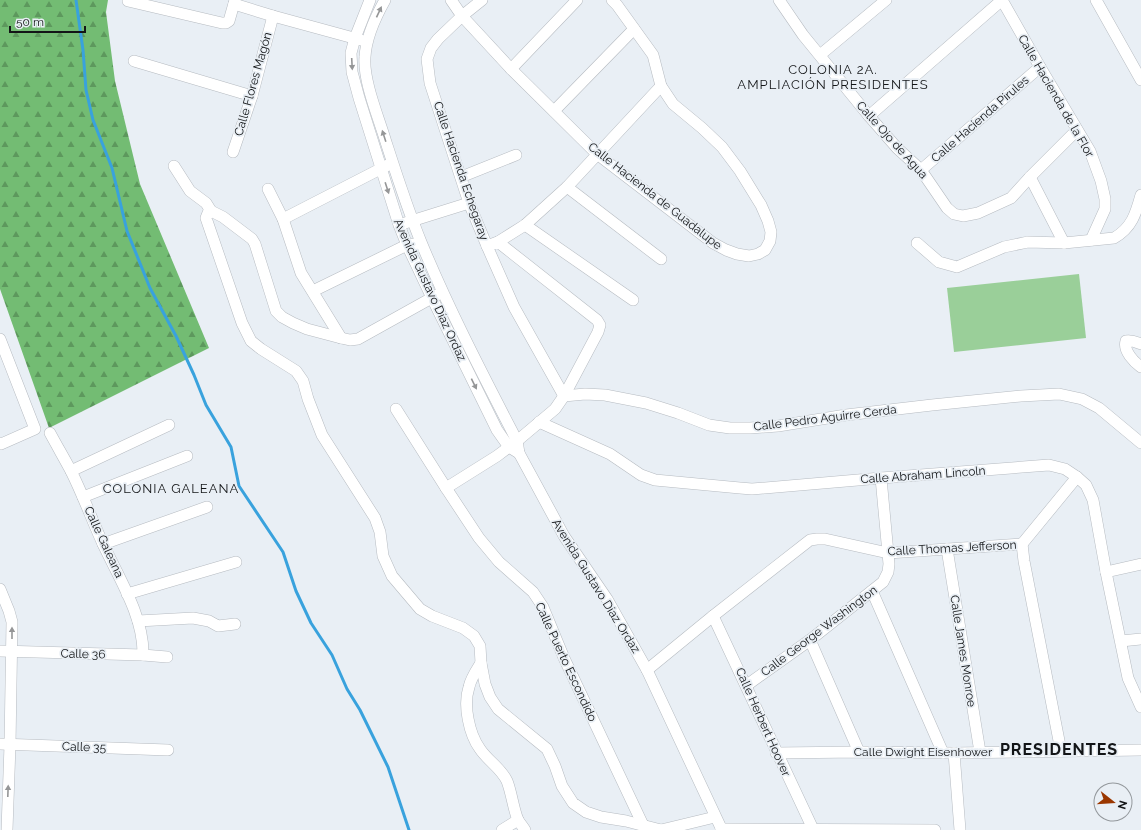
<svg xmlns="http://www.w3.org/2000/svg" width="1141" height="830" viewBox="0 0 1141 830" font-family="Raleway,sans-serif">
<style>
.forest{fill:url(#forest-firs)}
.pitch{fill:#9acf99}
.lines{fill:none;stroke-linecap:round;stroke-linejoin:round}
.stream{stroke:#39a2dd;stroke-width:3}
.minor-casing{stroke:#b6bbc1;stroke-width:12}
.minor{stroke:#fff;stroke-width:11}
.oneway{fill:#959697}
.labels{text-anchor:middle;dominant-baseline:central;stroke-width:3.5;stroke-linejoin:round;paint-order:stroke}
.street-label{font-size:12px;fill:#131517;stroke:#e9eff5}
.neighbourhood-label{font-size:13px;letter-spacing:1px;fill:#131517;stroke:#e9eff5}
.district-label{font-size:16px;font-weight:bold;letter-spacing:1px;fill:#131517;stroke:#e9eff5}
</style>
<defs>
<pattern id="forest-firs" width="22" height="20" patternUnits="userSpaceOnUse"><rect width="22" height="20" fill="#73bc73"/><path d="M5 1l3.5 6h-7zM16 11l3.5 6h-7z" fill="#5d985d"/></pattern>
</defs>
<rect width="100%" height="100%" fill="#e9eff5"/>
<path class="forest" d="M0 0H108L106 12 115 81 140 184 209 348 49 428 0 289Z"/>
<path class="pitch" d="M1079 274 1086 338 954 352 947 288Z"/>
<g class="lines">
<path class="stream" d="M76 0 83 50 86 90 93 120 112 168 127 231 150 288 176 336 194 375 206 405 231 447 239 486 283 552 296 591 311 623 332 655 347 689 360 710 388 767 409 830"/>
<defs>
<g id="minor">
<path d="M370 0 355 38 351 53 352 72 359 98 399 225 407 245 432 298 497 430 509 447 519 453"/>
<path d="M385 0C376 16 366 38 365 57 363 80 378 116 385 139 396 173 407 208 421 242 449 310 483 375 517 441L519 453 564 536 607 599 647 670 722 830"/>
<path d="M451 0 462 16 511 69 597 154 713 243 726 250 737 254 749 256 758 254 765 250 770 241 771 232 768 221 761 205 740 171 722 147 702 128 673 104 661 86 653 55 617 5 612 0"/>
<path d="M482 0 462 16 438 39 431 48 427 59 430 83 469 203 487 246 514 307 564 396"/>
<path d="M779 0 803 35 869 116 897 148 921 170 947 208 954 214 963 216 978 213 1011 198 1030 177 1077 130"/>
<path d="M1002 0 1040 67 1090 151 1101 181 1105 199V209L1091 240"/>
<path d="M1096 0 1141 80"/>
<path d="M128 1 222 23H226L229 21 235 0"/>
<path d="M234 4 273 16 361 40"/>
<path d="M820 55 886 0"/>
<path d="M134 61 252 96"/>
<path d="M511 69 577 0"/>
<path d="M554 111 634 29"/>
<path d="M869 116 1002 0"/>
<path d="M233 152 252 96 273 16"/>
<path d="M174 166 190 191 206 203 211 211 223 217 252 239 255 244 276 311 282 317 293 323 307 329 341 338 350 340 358 339 437 295"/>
<path d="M921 170 1040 67"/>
<path d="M461 177 516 155"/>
<path d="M1030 177 1064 243"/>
<path d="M567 187 661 259"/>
<path d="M268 189 283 219 301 273 341 338"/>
<path d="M211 211 208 213 206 218 242 323 251 341 261 349 296 371 303 381 308 399 322 435 375 518 380 532 383 556 392 576 420 609 432 616 463 628 474 636 480 646 481 663 485 684 490 697 498 709 547 749 555 766 562 786 573 803 586 812 601 817 626 821 661 830 715 817"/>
<path d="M283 219 388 165"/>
<path d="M405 223 469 203"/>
<path d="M525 225 633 300"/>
<path d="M498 242 525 225 567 187 661 86"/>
<path d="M917 243 939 262 957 267 1004 247 1028 242 1064 243 1114 238C1132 228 1136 213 1141 195"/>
<path d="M313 291 407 245 415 244"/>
<path d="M0 339 35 429 1 444 0 443"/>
<path d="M1141 344C1136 342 1132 340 1126 341 1123 351 1134 362 1141 367"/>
<path d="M564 396 585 394 605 395 646 403 678 413 709 425 730 428H750L778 426 846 415 932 405 1021 396 1059 394 1082 399 1099 408 1141 443"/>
<path d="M396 409 446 488 479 538 499 562 533 592 543 607 564 658 643 825"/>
<path d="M539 422 610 454 641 475 655 480 740 488 752 489 881 478 1049 465 1065 469 1077 477 1086 485 1093 500 1106 572 1128 678 1141 707"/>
<path d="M50 433C57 446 64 458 71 471 83 495 92 520 103 544 119 578 144 617 143 655"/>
<path d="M71 471 169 425"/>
<path d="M446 488 497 456 517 441 555 409 564 396 598 332 600 325 597 320 498 242 487 246"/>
<path d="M83 497 187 456"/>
<path d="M103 544 207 507"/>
<path d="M1022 544 1024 561 1061 751"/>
<path d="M1022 544 1077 477"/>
<path d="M947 549 980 752"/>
<path d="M1106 572 1141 564"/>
<path d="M0 589 9 611 12 622 10 745 7 830"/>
<path d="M872 591 943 753"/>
<path d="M127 594 236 562"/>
<path d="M713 616C747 687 779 758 813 829"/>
<path d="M138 621 193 618 209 621 218 626 235 624"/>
<path d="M810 640 859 752"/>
<path d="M1121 641 1141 639"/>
<path d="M0 651 143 655 167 657"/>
<path d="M481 663C476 671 471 678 469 687 463 705 469 734 480 749 488 761 501 768 507 781 512 794 513 808 518 820 520 823 523 827 525 830"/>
<path d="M647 670 713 616 810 540 817 539H825L888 553 1022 544"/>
<path d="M747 685 810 640 883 582 888 572 889 564 881 478"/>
<path d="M0 744 168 750"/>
<path d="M776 753 859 752 954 753 1141 750"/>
<path d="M954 753 960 830"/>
<path d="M721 829 935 830"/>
<path d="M502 830 518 820"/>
</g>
</defs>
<use href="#minor" class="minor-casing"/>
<use href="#minor" class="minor"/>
</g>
<defs><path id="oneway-solid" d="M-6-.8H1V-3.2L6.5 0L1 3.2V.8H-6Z"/></defs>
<g class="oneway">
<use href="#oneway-solid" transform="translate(379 12) rotate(-65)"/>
<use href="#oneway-solid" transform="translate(352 64) rotate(87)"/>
<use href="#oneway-solid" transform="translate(384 136) rotate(-108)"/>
<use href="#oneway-solid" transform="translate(387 188) rotate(72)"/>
<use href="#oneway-solid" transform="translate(474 384) rotate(64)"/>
<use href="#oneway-solid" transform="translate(12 633) rotate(-90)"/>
<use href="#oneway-solid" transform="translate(8 791) rotate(-88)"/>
</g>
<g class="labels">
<g class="street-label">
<text transform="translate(253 84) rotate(-74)">Calle Flores Magón</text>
<text transform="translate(1056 96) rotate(60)">Calle Hacienda de la Flor</text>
<text transform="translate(980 119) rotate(-41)">Calle Hacienda Pirules</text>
<text transform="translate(892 140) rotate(48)">Calle Ojo de Agua</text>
<text transform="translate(461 171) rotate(71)">Calle Hacienda Echegaray</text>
<text transform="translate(655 196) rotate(38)">Calle Hacienda de Guadalupe</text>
<text transform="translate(430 290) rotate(65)">Avenida Gustavo Díaz Ordaz</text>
<text transform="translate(825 418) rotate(-7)">Calle Pedro Aguirre Cerda</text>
<text transform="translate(923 475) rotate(-4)">Calle Abraham Lincoln</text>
<text transform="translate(104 542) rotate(65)">Calle Galeana</text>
<text transform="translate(952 548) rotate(-3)">Calle Thomas Jefferson</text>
<text transform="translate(596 586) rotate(58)">Avenida Gustavo Díaz Ordaz</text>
<text transform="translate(819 631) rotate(-37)">Calle George Washington</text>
<text transform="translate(963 651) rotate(81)">Calle James Monroe</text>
<text transform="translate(83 654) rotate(1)">Calle 36</text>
<text transform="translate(566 662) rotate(65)">Calle Puerto Escondido</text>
<text transform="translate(763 722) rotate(66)">Calle Herbert Hoover</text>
<text transform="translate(84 747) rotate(2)">Calle 35</text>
<text x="923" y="752">Calle Dwight Eisenhower</text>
</g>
<g class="neighbourhood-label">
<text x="833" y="69">COLONIA 2A.<tspan x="833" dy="15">AMPLIACIÓN PRESIDENTES</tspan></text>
<text x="171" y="488">COLONIA GALEANA</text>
</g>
<g class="district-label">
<text x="1059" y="749">PRESIDENTES</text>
</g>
</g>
<g transform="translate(1113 802) rotate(107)"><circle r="19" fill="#e9eff5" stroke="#93989c"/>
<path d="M0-3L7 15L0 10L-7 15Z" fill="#9b3700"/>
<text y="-6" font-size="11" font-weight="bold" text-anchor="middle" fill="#131517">N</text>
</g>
<path d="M10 26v6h75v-6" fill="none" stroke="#131517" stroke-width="2"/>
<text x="16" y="26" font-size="12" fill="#131517" stroke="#e9eff5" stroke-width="3" paint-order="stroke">50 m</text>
</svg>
